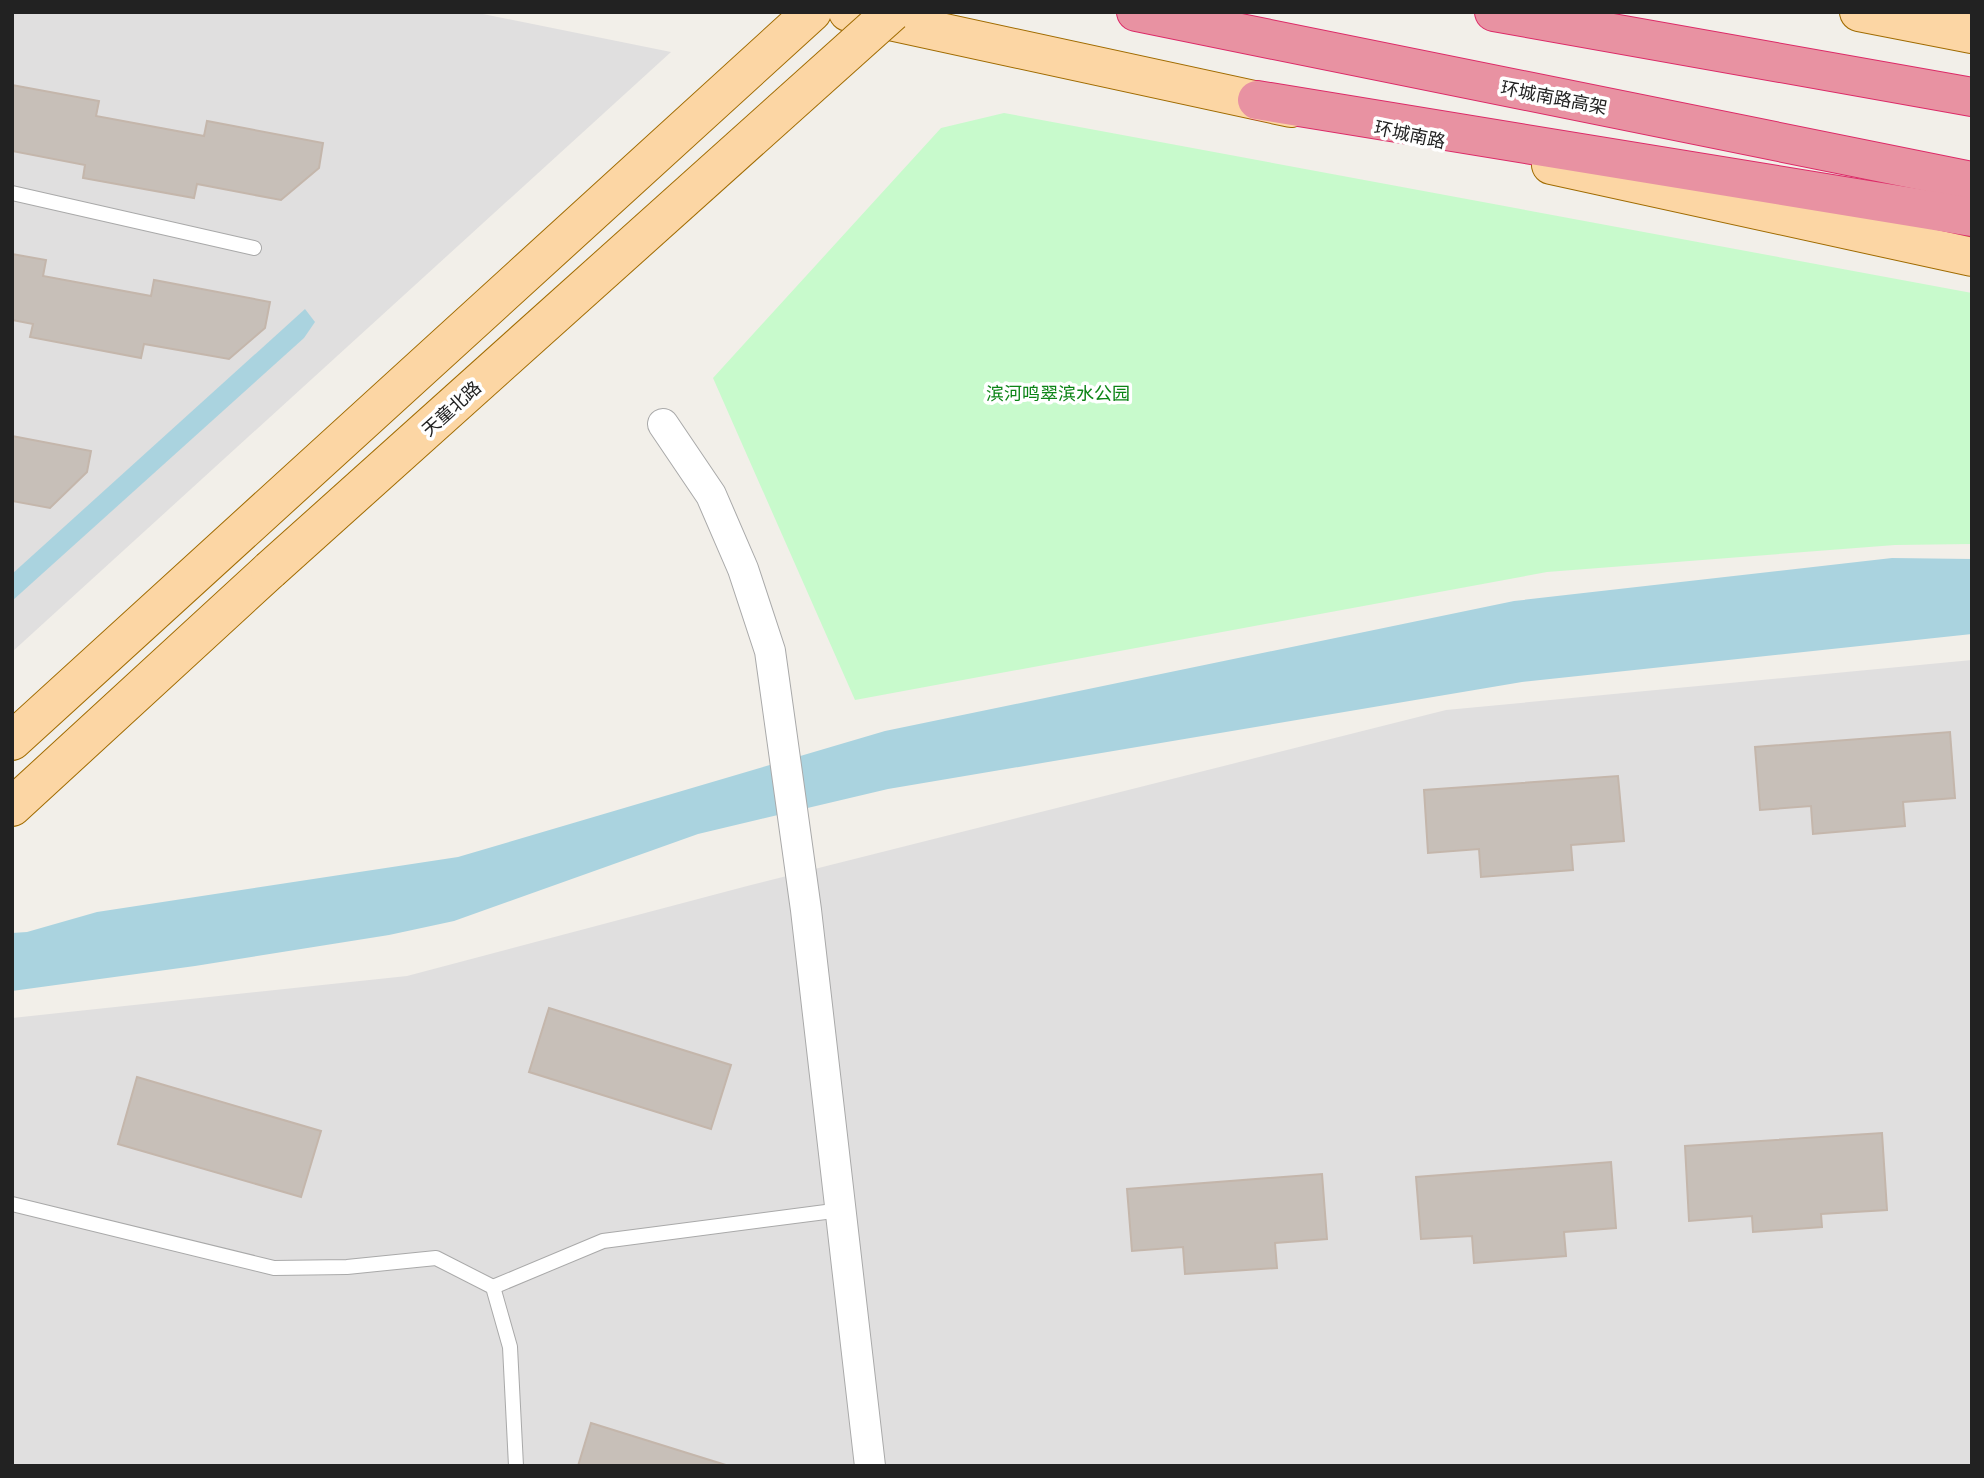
<svg xmlns="http://www.w3.org/2000/svg" width="1984" height="1478" viewBox="0 0 1984 1478" font-family="'Noto Sans','Noto Sans SC',sans-serif">
<style>
.residential{fill:#e0dfdf}
.park{fill:#c8facc}
.water{fill:#aad3df}
.building{fill:#c7bfb8;stroke:#c4b6ab;stroke-width:2}
.lines{fill:none;stroke-linecap:round;stroke-linejoin:round}
.lane-casing{stroke:#a9a9a9;stroke-width:16}
.street-casing{stroke:#a9a9a9;stroke-width:32}
.primary-casing{stroke:#a06b00;stroke-width:40}
.highway-casing{stroke:#dc2a67;stroke-width:40}
.lane{stroke:#fff;stroke-width:14}
.street{stroke:#fff;stroke-width:30}
.primary{stroke:#fcd6a4;stroke-width:38}
.highway{stroke:#e892a2;stroke-width:38}
.primary-bridge-casing{stroke:#a06b00;stroke-width:40;stroke-linecap:butt}
.primary-bridge{stroke:#fcd6a4;stroke-width:38}
.labels{text-anchor:middle;dominant-baseline:central;stroke-width:7;stroke-linejoin:round;paint-order:stroke}
.street-label{font-size:18px;fill:#222;stroke:#fff}
.park-label{font-size:18px;fill:#0c8416;stroke:#fff}
</style>
<rect width="100%" height="100%" fill="#f2efe9"/>
<g class="residential">
<path d="M12 12H473L671 52 12 652Z"/>
<path d="M1972 660V1466H12V1018L407 976 751 885 1446 710Z"/>
</g>
<path class="park" d="M1004 113 1972 293V544L1895 545 1547 572 855 700 713 378 941 128Z"/>
<g class="water">
<path d="M305 309 315 322 304 338 12 601V574Z"/>
<path d="M1892 558 1972 559V634L1522 682 888 789 698 834 454 921 389 935 195 966 12 991V933L27 932 97 912 458 857 885 731 1514 601Z"/>
</g>
<g class="building">
<path d="M12 85 99 101 96 116 204 136 207 121 323 143 319 168 281 200 197 184 194 198 83 178 85 165 12 151Z"/>
<path d="M12 254 46 260 43 276 151 296 154 280 270 302 265 328 229 359 144 344 141 358 30 337 33 324 12 320Z"/>
<path d="M12 436 91 451 87 472 50 508 12 501Z"/>
<path d="M1950 732 1955 798 1903 802 1905 826 1813 834 1811 806 1760 810 1755 747Z"/>
<path d="M1618 776 1624 841 1571 845 1573 870 1481 877 1479 849 1428 853 1424 790Z"/>
<path d="M549 1008 731 1065 711 1129 529 1072Z"/>
<path d="M137 1077 321 1131 301 1197 118 1144Z"/>
<path d="M1882 1133 1887 1210 1821 1214 1822 1227 1753 1232 1752 1216 1689 1221 1685 1146Z"/>
<path d="M1611 1162 1616 1228 1564 1232 1566 1256 1474 1263 1472 1236 1421 1239 1416 1177Z"/>
<path d="M1322 1174 1327 1239 1275 1243 1277 1268 1185 1274 1183 1247 1132 1251 1127 1189Z"/>
<path d="M591 1423 729 1466H578Z"/>
</g>
<g class="lines">
<defs>
<g id="lane">
<path d="M12 193 254 248"/>
<path d="M12 1204 274 1268 347 1267 436 1258 493 1287 510 1347 516 1466"/>
<path d="M493 1287 603 1241 841 1210"/>
</g>
<path id="street" d="M663 424 711 495 743 569 770 651 806 910 870 1466"/>
<g id="primary">
<path d="M848 12 1291 108"/>
<path d="M1859 12 1972 34"/>
<path d="M1551 165 1972 257"/>
<path d="M12 741 812 12"/>
<path d="M12 807 270 570"/>
</g>
<g id="highway">
<path d="M1136 12 1972 181"/>
<path d="M1494 12 1972 97"/>
<path d="M1257 100 1972 217"/>
</g>
</defs>
<use href="#lane" class="lane-casing"/>
<use href="#street" class="street-casing"/>
<use href="#primary" class="primary-casing"/>
<use href="#highway" class="highway-casing"/>
<use href="#lane" class="lane"/>
<use href="#street" class="street"/>
<use href="#primary" class="primary"/>
<use href="#highway" class="highway"/>
<defs>
<path id="primary-bridge" d="M270 570 892 12"/>
</defs>
<use href="#primary-bridge" class="primary-bridge-casing"/>
<use href="#primary-bridge" class="primary-bridge"/>
</g>
<g class="labels">
<g class="street-label">
<text transform="translate(1554 97) rotate(11)">环城南路高架</text>
<text transform="translate(1410 134) rotate(12)">环城南路</text>
<text transform="translate(451 408) rotate(-42)">天童北路</text>
</g>
<g class="park-label">
<text x="1058" y="393">滨河鸣翠滨水公园</text>
</g>
</g>
<rect width="1984" height="1478" fill="none" stroke="#222222" stroke-width="28"/>
</svg>
